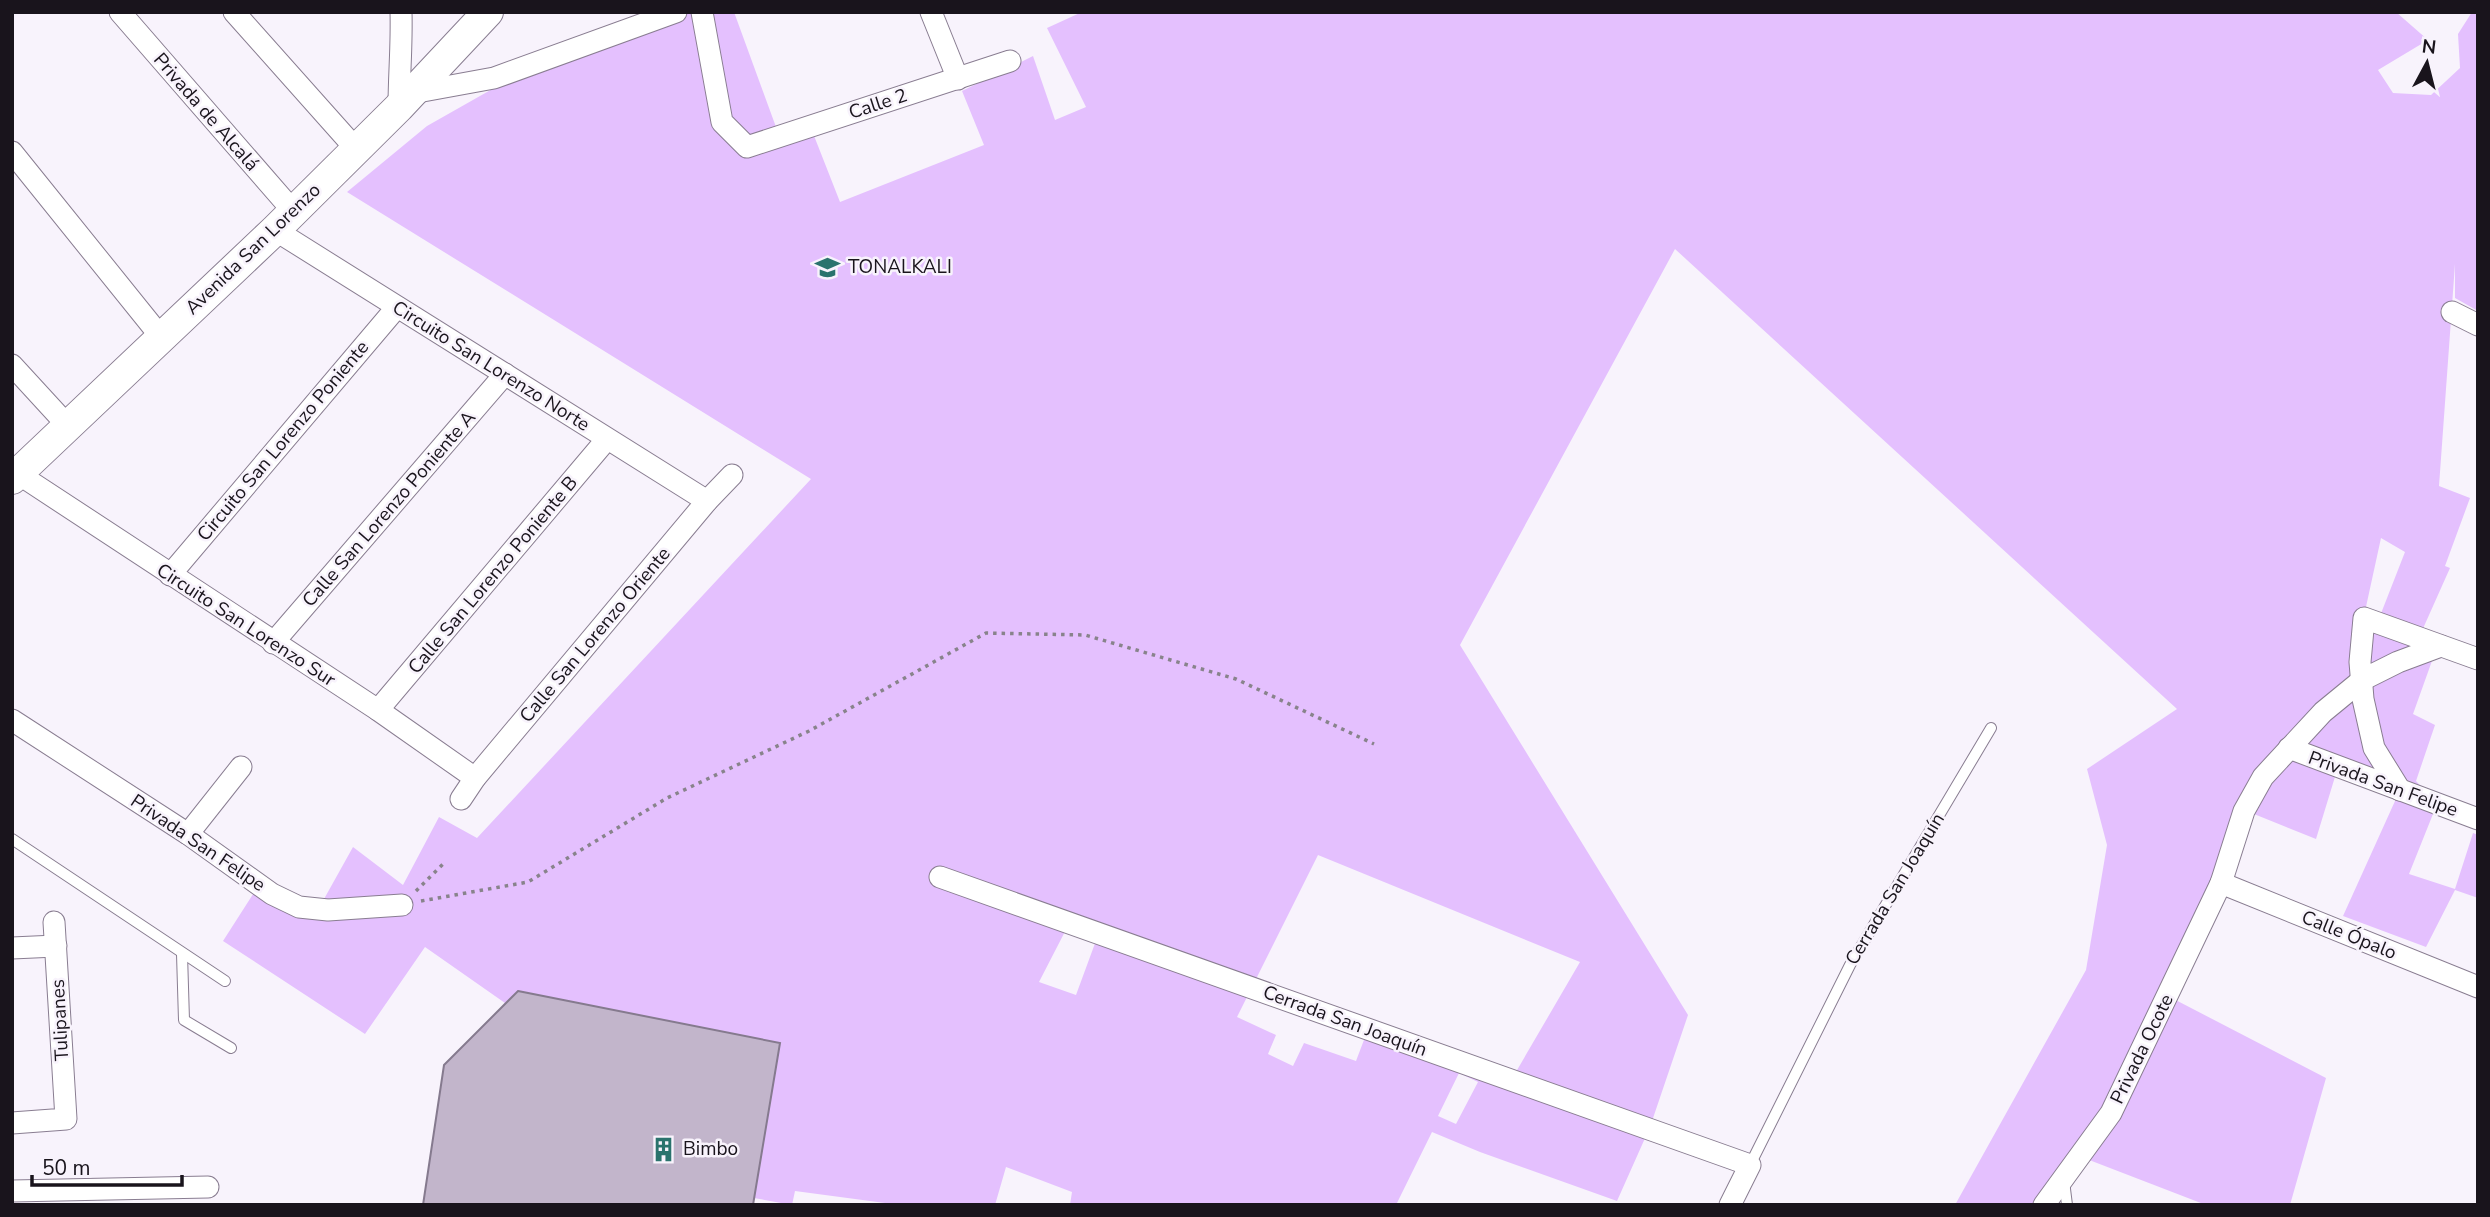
<svg xmlns="http://www.w3.org/2000/svg" width="2490" height="1217" viewBox="0 0 2490 1217" font-family="'Nunito Sans',sans-serif">
<style>
.green{fill:#e4c0fe;fill-rule:evenodd}
.building{fill:#c2b5cb;stroke:#857a8e;stroke-width:2}
.lines{fill:none;stroke-linecap:round;stroke-linejoin:round}
.lane-casing{stroke:#897d91;stroke-width:12}
.street-casing{stroke:#897d91;stroke-width:23}
.secondary-casing{stroke:#897d91;stroke-width:32}
.path{stroke:#88838b;stroke-width:3.5;stroke-dasharray:3.5 5;stroke-linecap:butt}
.lane{stroke:#fff;stroke-width:10}
.street{stroke:#fff;stroke-width:21}
.secondary{stroke:#fff;stroke-width:30}
.labels{text-anchor:middle;dominant-baseline:central;stroke-width:5;stroke-linejoin:round;paint-order:stroke}
.street-label{font-size:19px;fill:#19141c;stroke:#f8f3fc}
.poi-label{font-size:19px;fill:#19141c;stroke:#f8f3fc;text-anchor:start}
</style>
<rect width="100%" height="100%" fill="#f8f3fc"/>
<path class="green" d="M683 12H734L776 127 809 123 840 202 984 145 962 91 1033 56 1055 120 1086 107 1047 28 1082 12H2396L2428 40 2378 70 2393 93 2431 95 2460 68 2458 34 2472 12H2478V311L2455 298V264L2439 486 2470 498 2445 566 2450 568 2421 633 2380 616 2405 552 2381 538 2364 616 2438 644 2413 714 2435 725 2416 781 2437 804 2409 874 2455 889 2473 833 2478 835V898L2455 890 2426 947 2343 916 2400 790 2338 767 2316 839 2249 812 2166 995 2326 1078 2290 1205H2206L2084 1158 2116 1113 2041 1205H1955L2086 970 2107 845 2087 769 2177 709 1675 249 1460 645 1688 1015 1650 1127 1617 1201 1480 1152 1432 1132 1396 1205H1070L1072 1192 1006 1167 995 1205H900L795 1191 792 1205 754 1198 780 1043 518 991 505 1003 425 947 365 1034 223 941 262 880 319 908 353 847 403 885 439 817 477 838 811 479 347 192 427 126 519 74ZM1318 855 1580 962 1513 1077 1370 1024 1356 1061 1304 1043 1293 1066 1268 1054 1276 1035 1237 1017ZM1073 916 1101 927 1076 995 1039 982ZM1459 1073 1478 1082 1456 1124 1438 1116Z"/>
<path class="building" d="M518 991 780 1043 753 1205H423L444 1065Z"/>
<g class="lines">
<defs>
<g id="lane">
<path d="M12 839 225 981"/>
<path d="M182 954 184 1020 231 1048"/>
<path d="M1750 1165 1850 965 1991 728"/>
<path d="M2064 1181 2067 1205"/>
</g>
<g id="street">
<path d="M120 12 293 211"/>
<path d="M234 12 356 149"/>
<path d="M702 12 722 122 747 147 1010 61"/>
<path d="M931 12 958 79"/>
<path d="M412 93 494 78 676 12"/>
<path d="M399 107C399 75 402 44 401 12"/>
<path d="M12 152 161 337"/>
<path d="M275 230 707 501"/>
<path d="M2452 312 2478 325"/>
<path d="M12 365 68 426"/>
<path d="M17 473 378 710 475 778"/>
<path d="M170 575 397 307"/>
<path d="M273 643 505 374"/>
<path d="M378 710 607 439"/>
<path d="M12 720 188 834 272 894 299 907 328 910 402 905"/>
<path d="M2289 748 2478 819"/>
<path d="M2400 790 2374 748 2363 699 2360 662 2364 618 2478 659"/>
<path d="M461 799 475 778 707 501 732 475"/>
<path d="M188 834 241 767"/>
<path d="M940 877 1750 1165 1730 1205"/>
<path d="M2221 883 2478 987"/>
<path d="M12 948 56 946"/>
<path d="M12 1123 66 1119 54 922"/>
<path d="M12 1191 208 1187"/>
<path d="M2044 1205 2111 1113 2221 883 2244 811 2263 777 2323 712 2362 680 2398 662 2441 646"/>
</g>
<path id="secondary" d="M12 479 275 230 399 107 488 12"/>
</defs>
<use href="#lane" class="lane-casing"/>
<use href="#street" class="street-casing"/>
<use href="#secondary" class="secondary-casing"/>
<g class="path">
<path d="M416 891 445 862"/>
<path d="M421 901 528 882 667 798 809 731 986 633 1085 635 1236 679 1374 744"/>
</g>
<use href="#lane" class="lane"/>
<use href="#street" class="street"/>
<use href="#secondary" class="secondary"/>
</g>
<defs>
<symbol id="school-bare" viewBox="-9 -9 18 18"><path d="M0-5L7-2L0 1L-7-2ZM-4 1L0 2.5L4 1V4Q0 6-4 4Z" fill="#2a736d" stroke="#f8f3fc" stroke-width="2.5" paint-order="stroke"/></symbol>
<symbol id="building-bare" viewBox="-9 -9 18 18"><path d="M-4-6H4V6H1V3H-1V6H-4ZM-2.5-4.3h1.7v1.8h-1.7ZM.8-4.3h1.7v1.8H.8ZM-2.5-1h1.7V.8h-1.7ZM.8-1h1.7V.8H.8Z" fill="#2a736d" stroke="#f8f3fc" stroke-width="2.5" paint-order="stroke"/></symbol>
</defs>
<g fill-rule="evenodd">
<use href="#school-bare" x="810" y="250" width="35" height="35"/>
<use href="#building-bare" x="646" y="1132" width="35" height="35"/>
</g>
<g class="labels">
<g class="street-label">
<text transform="translate(878 104) rotate(-18)">Calle 2</text>
<text transform="translate(206 112) rotate(49)">Privada de Alcalá</text>
<text transform="translate(253 249) rotate(-44)">Avenida San Lorenzo</text>
<text transform="translate(491 366) rotate(32)">Circuito San Lorenzo Norte</text>
<text transform="translate(283 441) rotate(-50)">Circuito San Lorenzo Poniente</text>
<text transform="translate(389 509) rotate(-49)">Calle San Lorenzo Poniente A</text>
<text transform="translate(493 575) rotate(-50)">Calle San Lorenzo Poniente B</text>
<text transform="translate(246 625) rotate(33)">Circuito San Lorenzo Sur</text>
<text transform="translate(595 635) rotate(-50)">Calle San Lorenzo Oriente</text>
<text transform="translate(2383 784) rotate(20)">Privada San Felipe</text>
<text transform="translate(198 843) rotate(34)">Privada San Felipe</text>
<text transform="translate(1895 889) rotate(-59)">Cerrada San Joaquín</text>
<text transform="translate(2349 935) rotate(22)">Calle Ópalo</text>
<text transform="translate(60 1020) rotate(-93)">Tulipanes</text>
<text transform="translate(1345 1021) rotate(20)">Cerrada San Joaquín</text>
<text transform="translate(2142 1049) rotate(-64)">Privada Ocote</text>
</g>
<g class="poi-label">
<text x="848" y="267">TONALKALI</text>
<text x="683" y="1149">Bimbo</text>
</g>
</g>
<rect width="2490" height="1217" fill="none" stroke="#19141c" stroke-width="28"/>
<g transform="translate(2427 63) rotate(7)" stroke="#f8f3fc" stroke-width="5" paint-order="stroke">
<path d="M0-5L12 26L0 18L-12 26Z" fill="#19141c"/>
<text y="-10" font-size="19" font-weight="bold" text-anchor="middle" fill="#19141c">N</text>
</g>
<path d="M32 1175v10h150v-10" fill="none" stroke="#19141c" stroke-width="3.5"/>
<text x="42" y="1175" font-size="21" fill="#19141c" stroke="#f8f3fc" stroke-width="5" paint-order="stroke">50 m</text>
</svg>
